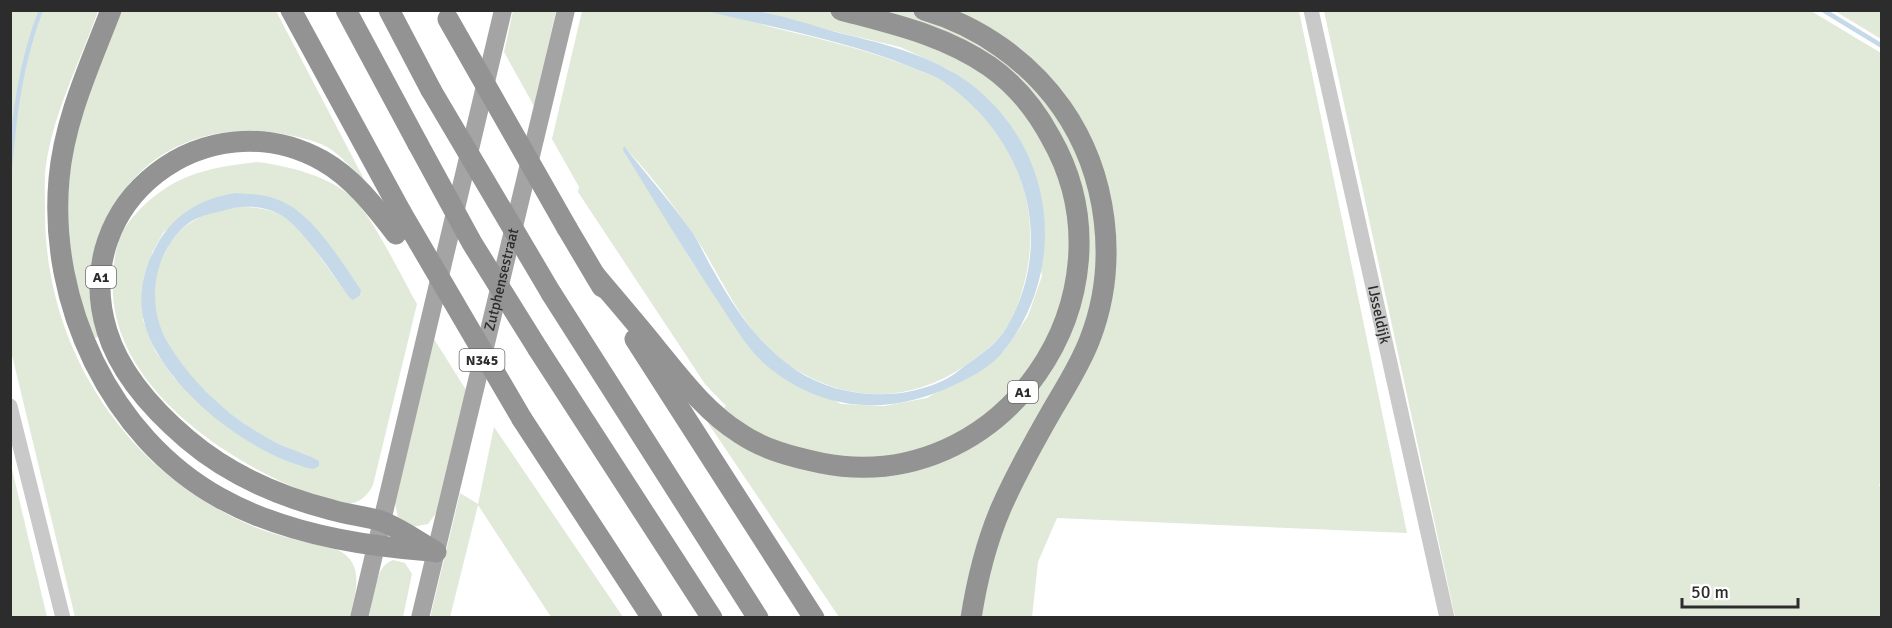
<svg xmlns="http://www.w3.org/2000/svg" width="1892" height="628" viewBox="0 0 1892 628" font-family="Signika,sans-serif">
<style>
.green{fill:#e1e9d9;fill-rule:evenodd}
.water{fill:#c5d9e9}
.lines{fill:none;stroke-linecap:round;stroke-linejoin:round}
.stream{stroke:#c5d9e9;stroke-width:4.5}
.minor{stroke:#c9c9c9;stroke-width:15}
.major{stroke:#a4a4a4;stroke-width:18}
.highway{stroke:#939393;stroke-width:21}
.highway-bridge{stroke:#939393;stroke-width:21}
.labels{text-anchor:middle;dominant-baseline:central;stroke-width:6;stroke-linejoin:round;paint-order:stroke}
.shield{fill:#fff;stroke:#6b6b6b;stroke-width:1.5}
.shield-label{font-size:14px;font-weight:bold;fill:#2c2c2c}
.street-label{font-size:15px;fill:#2c2c2c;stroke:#fff}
</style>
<rect width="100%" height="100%" fill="#fff"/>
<g class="green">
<path d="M117 10 276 11 365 181C353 170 341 155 327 147 314 140 298 137 283 134 221 122 155 142 119 198 111 211 109 232 105 247 94 285 88 296 101 335L90 341 64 228 73 135Z"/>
<path d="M10 11H98C80 62 54 111 46 165 44 179 45 195 45 210 44 347 124 471 250 525 277 537 309 542 338 550 366 564 355 593 350 617H75L11 351Z"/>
<path d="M513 11H556L534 106 504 52Z"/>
<path d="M582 11C623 11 666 6 706 11 729 13 753 22 775 28 821 39 867 50 911 67 921 72 934 75 944 81 1010 123 1044 204 1025 280 1021 296 1015 316 1006 329 996 343 980 355 966 365 914 401 856 404 800 372 743 341 725 279 690 229 671 202 647 170 624 147L690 259 740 334 766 365 841 404 884 406 927 398 1004 351 1028 316 1042 276 1016 134 987 98 950 70 900 47 748 11H1299L1407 533 1057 518 1038 562 1032 617H839L708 423 726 406 705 384 578 192 579 187 552 139Z"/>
<path d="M1324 11H1811L1881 53 1882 483 1879 484 1882 492 1881 617H1455Z"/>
<path d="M1835 11H1881V39Z"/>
<path d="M258 162C288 166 329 176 352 197 373 217 402 278 417 304L373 485C369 493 362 501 353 503 332 509 307 494 289 485 210 450 107 376 113 279 114 255 117 235 133 217 168 176 207 167 258 162ZM235 193 279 200 349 297C334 276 301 224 279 214 251 201 212 207 187 225 163 242 147 287 156 316 172 368 222 411 267 439 280 446 296 450 310 456L221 422 174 378 156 352 143 320 152 253 163 233 186 212Z"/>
<path d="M434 339 466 390 437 512 428 524 412 527 398 517 395 503Z"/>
<path d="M494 427 623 617H551L478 505 450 617 430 618 460 493 478 504Z"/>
<path d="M11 465 47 617H11Z"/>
<path d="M393 560 405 563 412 574 403 617H369C373 600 374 566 393 560Z"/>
</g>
<g class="water">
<path d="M707 11C720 10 733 9 746 10 780 13 815 27 848 35 897 47 950 61 987 98 1057 165 1064 272 1006 348 993 366 972 377 952 386 889 416 822 412 767 366 746 348 732 322 717 300 684 251 654 200 623 150L624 146C646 174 669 200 690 229 699 241 705 257 713 270 735 309 758 345 796 370 838 398 897 402 942 381 952 377 960 369 969 363 982 354 999 341 1007 327 1057 239 1025 138 944 82 935 75 921 72 911 67 846 41 775 28 707 11Z"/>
<path d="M235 193C249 194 263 194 276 199 312 211 340 260 361 290L360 295 353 300 349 297C334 276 301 225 279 214 261 205 241 205 222 211 209 214 195 217 185 226 152 256 146 306 168 343 191 382 229 417 269 439 284 448 303 452 319 461V466L313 469C250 456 156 383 143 317 138 292 145 265 158 243 174 214 203 198 235 193Z"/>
</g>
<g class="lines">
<g class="stream">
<path d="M1823 10 1882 46"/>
<path d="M10 169C14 115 21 61 41 10"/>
</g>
<g class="minor">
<path id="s1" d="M1311 10 1447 618"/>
<path d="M10 406 63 618"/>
</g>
<g class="major">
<path d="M359 618 503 10"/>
<path id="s2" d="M420 618 566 10"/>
</g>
<g class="highway">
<path d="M111 10C90 65 64 120 59 179 48 303 110 437 220 498 283 533 359 546 430 551"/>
<path d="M291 10 401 212"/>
<path d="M346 10 418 144"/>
<path d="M389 10 431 90"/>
<path d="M924 10C979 26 1029 61 1062 108 1108 174 1119 264 1090 339 1081 363 1067 385 1054 407 1035 440 1016 474 1001 508 986 543 977 580 971 618"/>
<path d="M567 228 602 287"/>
<path d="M396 234C375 207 353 178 323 161 207 96 67 202 107 331 120 374 153 410 187 439 228 474 281 497 332 510 348 515 365 516 381 521 400 528 419 542 436 552"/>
<path d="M595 275C615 299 636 323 656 348 682 380 706 412 741 434 765 450 793 457 821 463 1001 499 1141 296 1051 138 1036 110 1015 84 989 66 944 35 893 24 841 10"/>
<path d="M551 293 758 618"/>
<path d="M635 339 814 618"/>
<path d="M538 349 712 618"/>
<path d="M522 419 652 618"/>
</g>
<g class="highway-bridge">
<path d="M448 19 567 228"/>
<path d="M431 90 551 293"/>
<path d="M418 144 472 243 538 349"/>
<path d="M401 212 522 419"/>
</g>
</g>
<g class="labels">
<g class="shield">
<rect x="86" y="266" width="30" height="22" rx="4.5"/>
<rect x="459.5" y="349" width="45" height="22" rx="4.5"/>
<rect x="1008" y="381" width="30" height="22" rx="4.5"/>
</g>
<g class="shield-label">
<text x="101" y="277">A1</text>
<text x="482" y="360">N345</text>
<text x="1023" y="392">A1</text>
</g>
<g class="street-label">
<text stroke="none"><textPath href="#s2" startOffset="348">Zutphensestraat</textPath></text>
<text stroke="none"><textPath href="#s1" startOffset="312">IJsseldijk</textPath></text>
</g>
</g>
<rect width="1892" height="628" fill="none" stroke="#2c2c2c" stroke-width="24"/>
<path d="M1682 598v9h116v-9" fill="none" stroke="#2c2c2c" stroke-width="3"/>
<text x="1691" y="598" font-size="18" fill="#2c2c2c" stroke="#ffffff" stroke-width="4.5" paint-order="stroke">50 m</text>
</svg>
